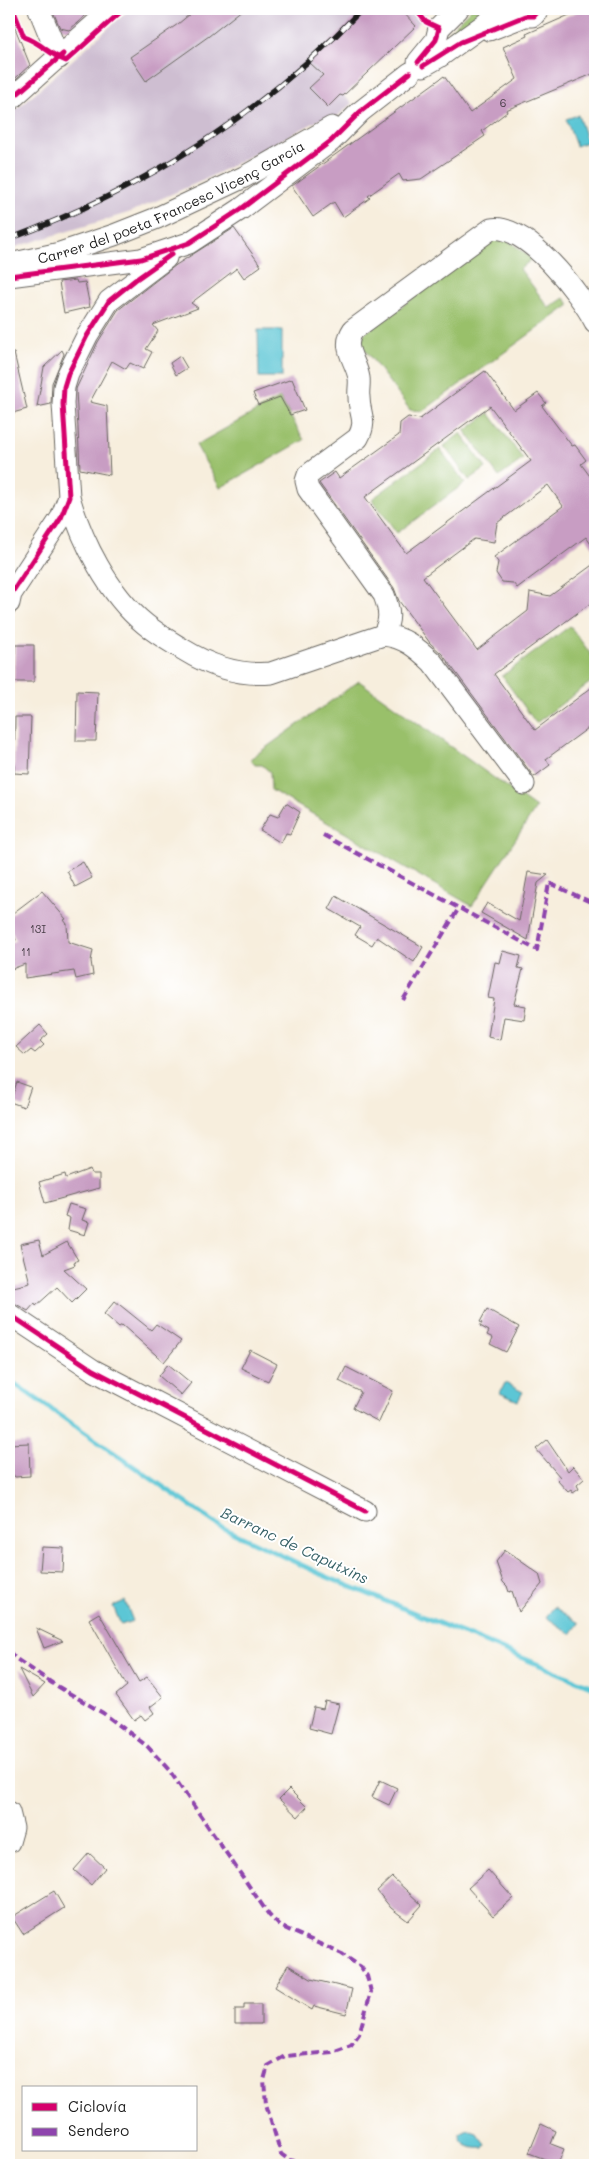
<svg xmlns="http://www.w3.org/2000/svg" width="604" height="2174" viewBox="0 0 604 2174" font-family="Mali,sans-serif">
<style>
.industrial{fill:#cebed1}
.green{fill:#99c06b;stroke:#5a6e44}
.water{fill:#5bc6d5;stroke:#3c7178}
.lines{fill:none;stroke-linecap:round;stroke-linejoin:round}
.stream{stroke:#5bc6d5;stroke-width:5}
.building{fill:#c89dc3;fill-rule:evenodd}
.minor-casing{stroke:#696660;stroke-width:23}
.minor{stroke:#fff;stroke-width:21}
.rail-casing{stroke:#1c1c1c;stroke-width:5.5}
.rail{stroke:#fff;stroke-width:4;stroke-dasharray:11;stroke-linecap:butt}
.quiet{stroke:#8e44ad;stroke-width:4;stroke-dasharray:8 4;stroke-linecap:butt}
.cycleway-casing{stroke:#fff;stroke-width:8}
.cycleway{stroke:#d6006c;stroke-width:5}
.labels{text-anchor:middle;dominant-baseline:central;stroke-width:4;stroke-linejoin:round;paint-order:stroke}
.number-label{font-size:11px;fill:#473c46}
.street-label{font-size:14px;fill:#1c1c1c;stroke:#fff}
.water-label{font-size:15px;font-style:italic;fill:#356066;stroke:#fff}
</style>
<rect width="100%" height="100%" fill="#fff"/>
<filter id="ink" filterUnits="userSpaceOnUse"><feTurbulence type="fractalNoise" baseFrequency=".02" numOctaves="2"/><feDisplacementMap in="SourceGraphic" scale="10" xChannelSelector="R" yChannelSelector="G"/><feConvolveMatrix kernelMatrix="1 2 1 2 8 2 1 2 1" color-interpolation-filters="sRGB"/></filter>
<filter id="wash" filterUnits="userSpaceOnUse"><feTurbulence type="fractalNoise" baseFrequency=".0096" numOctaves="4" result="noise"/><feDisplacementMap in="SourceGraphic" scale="20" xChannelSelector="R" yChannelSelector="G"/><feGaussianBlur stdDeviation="1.12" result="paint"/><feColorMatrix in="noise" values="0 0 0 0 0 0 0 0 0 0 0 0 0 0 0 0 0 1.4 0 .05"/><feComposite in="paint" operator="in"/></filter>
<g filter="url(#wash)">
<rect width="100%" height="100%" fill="#f7eedd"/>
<path class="industrial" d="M130 9H430L415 27 344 96 352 103 328 125 321 119 204 180 128 213 9 249V116Z"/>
<g class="green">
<path d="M471 9H489L452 34 449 31Z"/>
<path d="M500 234 532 259 520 269 549 308 564 298 570 305 423 411 410 410 357 339Z"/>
<path d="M280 398 304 440 220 488 196 445Z"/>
<path d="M489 413 523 459 499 477 465 431Z"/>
<path d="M461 433 486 468 469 480 444 446Z"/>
<path d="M440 449 465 483 397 533 372 499Z"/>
<path d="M570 626 595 660V679L536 723 502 676Z"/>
<path d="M359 681 536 808 472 906 271 790 270 772 262 765H255L250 759Z"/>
</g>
<g class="water">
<path d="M578 115 587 142 576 146 566 119Z"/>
<path d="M258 330H282V377H259Z"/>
<path d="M505 1383 523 1392 518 1401 500 1393Z"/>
<path d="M125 1601 133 1621 121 1625 113 1606Z"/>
<path d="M554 1607 579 1623 571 1634 546 1617Z"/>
<path d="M468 2130 477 2133 486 2145 484 2148C474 2149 460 2147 460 2134Z"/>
</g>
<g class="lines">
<path class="stream" d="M9 1380 221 1527 325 1576 595 1688"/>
</g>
<g id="blocks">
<g class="building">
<path d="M52 9H93L69 30 60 28Z"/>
<path d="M196 9H243L209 36 146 81 130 57 178 24Z"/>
<path d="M364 9H400L416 26 343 96 340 95 328 107 309 88 323 75 309 62Z"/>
<path d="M583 9H595V73L506 110 507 112 482 131 485 136 421 179 403 181 399 174 368 196 370 198 343 217 334 202 313 217 292 186 444 76 470 113 517 79 503 47 527 36 526 34Z"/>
<path d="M9 13 30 65 9 84Z"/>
<path d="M234 228 261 266 244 278 237 268 191 303 198 308 153 325 158 331 146 349 152 352 143 369 130 363 126 369 112 361 90 402 107 406 110 475 80 469 76 389 98 342 118 310 176 265Z"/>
<path d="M76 280 77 283 85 282 90 307 64 313 59 282Z"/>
<path d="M62 350 64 354 52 383 51 404 37 407 44 367Z"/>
<path d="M9 353H14L27 409 9 414Z"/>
<path d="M180 356 187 368 176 375 170 363Z"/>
<path d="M485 371 514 410 538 393 546 403 542 406 572 446 575 445 586 460 581 464 595 483V550L586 537 517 588 513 583 502 582 496 573 498 562 494 557 563 506 548 485 497 523 494 542 474 539 423 577 477 650 528 611 530 592 550 596 595 563V600L494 674 535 730 595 685V723L546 759 550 765 534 777 442 654 430 643 399 601 394 588 319 483 335 472 339 478 399 435 400 423 408 417 420 419ZM490 406 531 461 406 553 365 497Z"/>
<path d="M292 379 305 410 290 415 280 397 258 405 253 393Z"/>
<path d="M15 645H34V682H14Z"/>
<path d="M77 691 98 692 96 741H76Z"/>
<path d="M15 717H31L29 774 14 773Z"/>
<path d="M286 803 300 812 290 834 286 833 281 843 260 830 270 814 278 817Z"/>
<path d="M83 862 92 878 75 887 67 871Z"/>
<path d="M528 872 548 875 538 883 528 940 481 913 487 903 519 921Z"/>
<path d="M42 891 66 919 64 920 67 924 68 942 93 950 91 961 93 975 76 979 74 971 25 978V964L9 970V945L16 940 9 927V916Z"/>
<path d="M336 896 423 947 414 962 377 937 372 945 355 935 360 927 329 909Z"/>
<path d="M503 951 521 956 518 968 523 969 514 1004 526 1006 524 1020 504 1017 500 1040 488 1037 494 999 488 998 495 962 500 963Z"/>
<path d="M40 1025 48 1034 40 1041 44 1045 35 1053 31 1050 25 1055 16 1047Z"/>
<path d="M17 1082 31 1087 24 1107 10 1102Z"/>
<path d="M90 1169 92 1174H99V1188L45 1203 39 1182 65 1174 66 1178Z"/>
<path d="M69 1204 86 1209 82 1220 89 1222 85 1235 68 1230 70 1218 65 1216Z"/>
<path d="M39 1240 43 1255 67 1242 78 1260 74 1262 75 1265 64 1269 86 1289 72 1303 57 1287 36 1306 35 1303 28 1311 16 1304 9 1302V1288L30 1283 20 1244Z"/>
<path d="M115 1301 151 1330 156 1324 181 1341 164 1362 122 1325 119 1327 104 1314Z"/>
<path d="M487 1309 519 1327 506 1352 490 1344 493 1338 487 1335 489 1331 480 1326 482 1323 480 1322Z"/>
<path d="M250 1350 277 1364 268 1381 241 1368Z"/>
<path d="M168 1364 191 1383 181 1395 159 1376Z"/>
<path d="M346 1367 393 1391 379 1422 353 1408 361 1392 339 1381Z"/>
<path d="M547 1440 568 1471 573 1466 584 1479 577 1485 579 1489 573 1493 571 1490 568 1492 557 1480 560 1477 536 1449Z"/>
<path d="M29 1443 30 1476 15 1477 9 1470V1444Z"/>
<path d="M42 1547 64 1548 63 1572 40 1571Z"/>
<path d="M505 1550 539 1574 542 1584 519 1612 512 1591 509 1592 507 1586 503 1582 496 1562Z"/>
<path d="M99 1613 139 1682 147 1677 163 1697 150 1707 154 1713 145 1720 141 1715 134 1720 116 1695 127 1686 89 1619Z"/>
<path d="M36 1628 63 1641 44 1648Z"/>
<path d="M19 1669 45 1684 33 1697Z"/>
<path d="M325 1701 339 1704 331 1734 309 1728 314 1707 323 1709Z"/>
<path d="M380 1780 397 1788 389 1805 372 1797Z"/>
<path d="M289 1789 307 1807 298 1817 279 1799Z"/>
<path d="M89 1853 105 1868 91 1885 74 1870Z"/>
<path d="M488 1870 513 1898 493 1916 468 1888Z"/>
<path d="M392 1877 422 1905 408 1921 391 1908 377 1891Z"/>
<path d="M54 1891 64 1908 23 1934 12 1917Z"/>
<path d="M288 1965 311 1979 352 1989 346 2014 314 2006 312 2010 275 1987Z"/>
<path d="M244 2004H261V2024H235V2009H244Z"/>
<path d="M541 2124 556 2131 551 2144 564 2149 558 2164 529 2153Z"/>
</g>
</g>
</g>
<g filter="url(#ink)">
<use href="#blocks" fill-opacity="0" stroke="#696660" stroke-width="1"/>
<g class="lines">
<defs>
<g id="minor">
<path d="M39 9 59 58"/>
<path d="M489 30 525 16H533L539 9"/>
<path d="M418 62 436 40 439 28 458 9"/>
<path d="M423 66 439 57 506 9"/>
<path d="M9 101 112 9"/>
<path id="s1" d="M14 263 60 253 114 235 157 218 244 177 332 127"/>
<path d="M9 276 141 259 189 243 241 209 331 141 360 112 410 73"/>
<path d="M69 497C82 541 108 594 145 624 157 634 171 642 184 650 210 666 239 676 271 673L383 635"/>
<path d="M9 603 11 594 61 518 69 497 63 404 64 387 68 374 87 336 109 301 166 258"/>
<path d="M524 784 432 662C416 647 404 637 383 635 391 620 390 611 384 595L308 489 306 481 308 475 358 438C368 420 359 415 359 397 358 391 360 384 359 378 356 360 341 348 353 330L491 229C525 222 581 294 595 322"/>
<path d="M9 1314 93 1370 365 1511"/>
<path d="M9 1812 13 1828 9 1842"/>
</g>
</defs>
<use href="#minor" class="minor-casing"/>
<use href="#minor" class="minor"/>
<defs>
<path id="rail" d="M9 239C142 190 264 113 362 9"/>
</defs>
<use href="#rail" class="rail-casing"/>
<use href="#rail" class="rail"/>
<g class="quiet">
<path d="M323 835 537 950 549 883 595 904"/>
<path d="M403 1000 459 908"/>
<path d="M9 1651 15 1658 52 1683 103 1713 147 1746 169 1770 269 1915 280 1926 342 1954 361 1967 367 1976 371 1992 359 2034 351 2045 332 2052 285 2056 268 2066 264 2080 266 2104 281 2154 289 2160 314 2165"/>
</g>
<defs>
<g id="cycleway">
<path d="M13 9 24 37C40 42 50 55 66 61L124 9"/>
<path d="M415 9 426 22 439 28 436 40 418 62"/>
<path d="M423 66 461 42 525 16H533L539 9"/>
<path d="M9 101 63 54"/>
<path d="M9 276 141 259 189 243 241 209 331 141 360 112 410 73"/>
<path d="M9 603 11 594 61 518 69 497 63 404 64 387 68 374 87 336 109 301 135 280 172 254"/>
<path d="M9 1314 93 1370 365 1511"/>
</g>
</defs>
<use href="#cycleway" class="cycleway-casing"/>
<use href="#cycleway" class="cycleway"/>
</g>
</g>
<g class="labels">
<g class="number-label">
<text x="503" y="102">6</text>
<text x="38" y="928">13I</text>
<text x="26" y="951">11</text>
</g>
<g class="street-label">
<text stroke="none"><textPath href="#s1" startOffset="169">Carrer del poeta Francesc Vicenç Garcia</textPath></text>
</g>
<g class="water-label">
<text transform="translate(295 1545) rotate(25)">Barranc de Caputxins</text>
</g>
</g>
<rect width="604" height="2174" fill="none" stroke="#fff" stroke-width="30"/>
<rect x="22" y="2086" width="175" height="65" fill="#ffffff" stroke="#a4a4a4"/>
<rect x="32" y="2103" width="25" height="8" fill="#d6006c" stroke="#a4a4a4"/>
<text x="68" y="2112" font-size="15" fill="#1c1c1c">Ciclovía</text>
<rect x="32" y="2128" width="25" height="8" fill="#8e44ad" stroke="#a4a4a4"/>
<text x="68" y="2136" font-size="15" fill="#1c1c1c">Sendero</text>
</svg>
